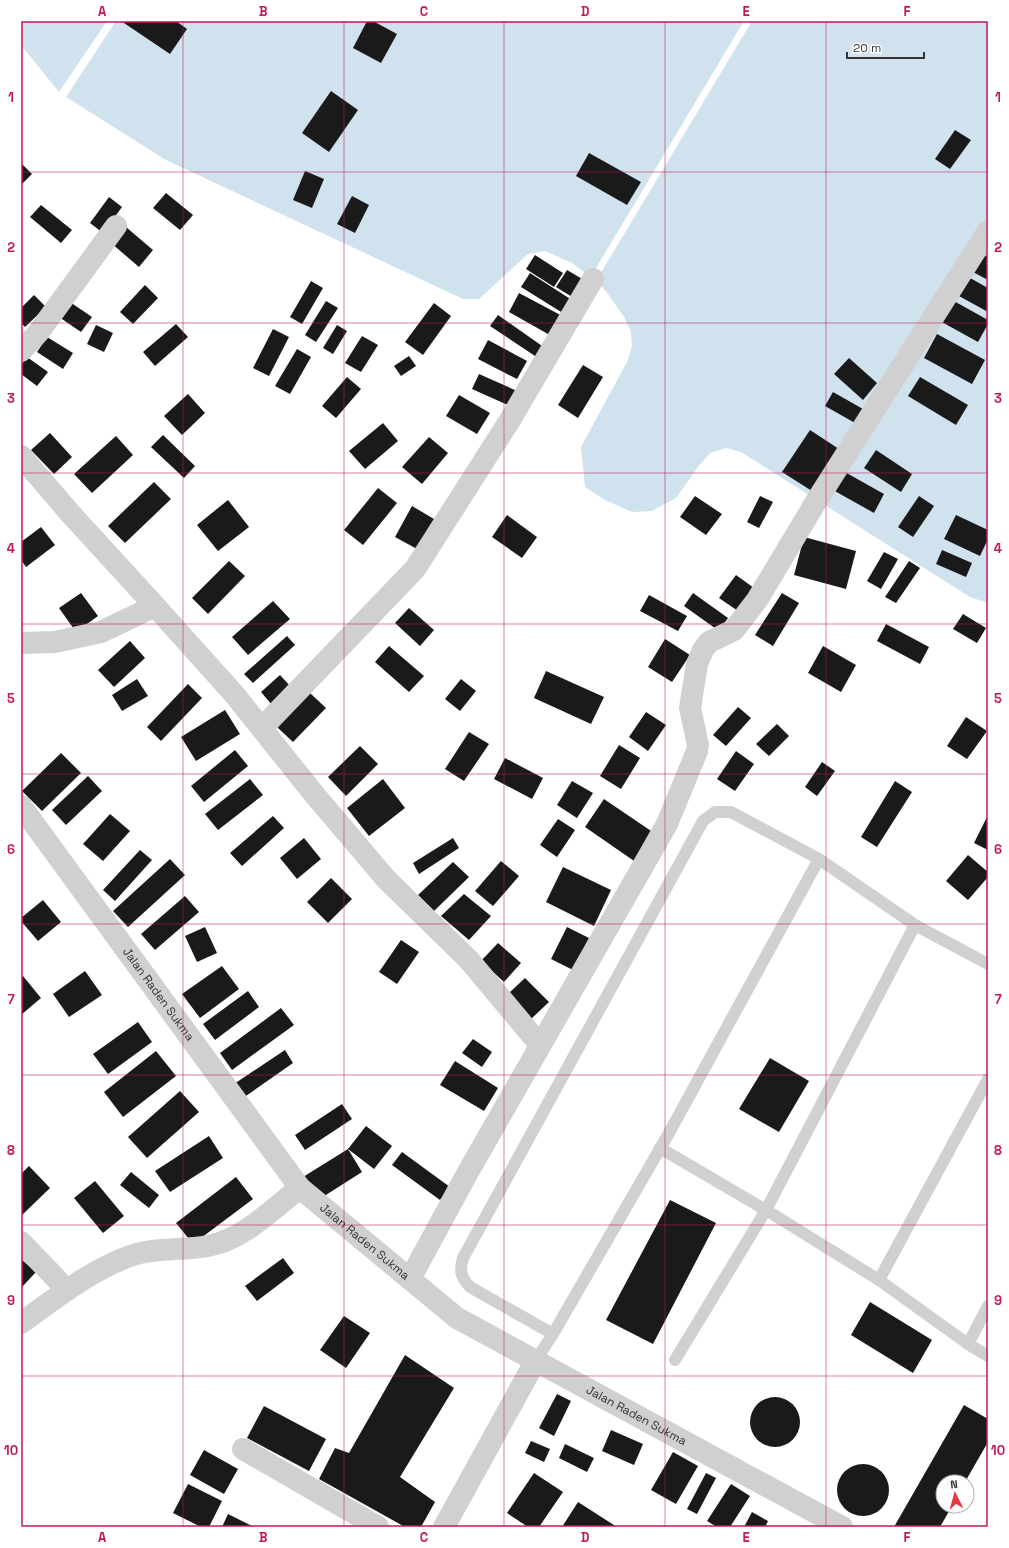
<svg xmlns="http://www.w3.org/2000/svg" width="1009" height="1548" viewBox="0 0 1009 1548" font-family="'Space Grotesk',sans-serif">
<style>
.water{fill:#cfe2ee}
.pier{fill:#fff}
.building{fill:#1a1a1a}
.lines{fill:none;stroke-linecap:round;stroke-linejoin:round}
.service{stroke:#d0d0d0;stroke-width:12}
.minor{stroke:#d0d0d0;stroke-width:22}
.grid{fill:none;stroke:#c2185b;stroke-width:1;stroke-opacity:0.55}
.labels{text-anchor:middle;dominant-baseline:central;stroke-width:4;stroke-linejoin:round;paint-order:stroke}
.street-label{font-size:12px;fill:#333;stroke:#fff}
.neatline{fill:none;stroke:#c2185b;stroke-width:1.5}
.grid-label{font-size:13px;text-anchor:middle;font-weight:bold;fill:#c2185b}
</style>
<rect width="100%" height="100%" fill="#fff"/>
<path class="water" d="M21 21H988V603L970 597 741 452 726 448 710 453 698 467 676 498 652 511 632 512 605 500 585 487 581 447 627 362 632 346 631 332 624 317 606 291 596 281 572 263 545 251 528 254 479 299H463L166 160 66 97 59 92 21 45Z"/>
<g class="pier">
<path d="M107 21H116L66 97 59 92Z"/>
<path d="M744 21H752L596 281 590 278Z"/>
</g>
<g class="building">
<path d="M121 21H176L187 29 170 54Z"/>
<path d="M367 21H373L397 34 381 63 353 48Z"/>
<path d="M331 91 358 110 329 152 302 133Z"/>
<path d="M955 130 971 140 950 169 935 159Z"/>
<path d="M589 153 641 182 627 205 576 176Z"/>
<path d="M21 163 32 174 21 185Z"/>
<path d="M305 171 324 179 312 208 293 200Z"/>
<path d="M166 193 193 215 180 230 153 208Z"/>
<path d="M352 196 369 205 355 233 337 224Z"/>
<path d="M109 197 122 207 103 233 90 223Z"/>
<path d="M41 205 72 230 61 243 30 217Z"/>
<path d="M126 227 153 250 139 267 111 243Z"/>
<path d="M981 253 988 257V280L971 271Z"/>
<path d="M535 255 563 273 554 287 526 269Z"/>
<path d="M567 270 589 283 577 300 556 287Z"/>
<path d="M530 273 575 302 566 315 521 287Z"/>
<path d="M970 278 988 288V312L959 296Z"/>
<path d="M311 281 323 288 302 324 290 317Z"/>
<path d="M145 285 158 298 133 324 120 312Z"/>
<path d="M519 293 566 318 555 338 509 312Z"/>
<path d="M34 295 46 307 25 327 21 323V308Z"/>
<path d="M952 300 988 320V324L978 342 940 321Z"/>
<path d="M326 301 338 308 316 342 305 335Z"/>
<path d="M70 302 92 317 81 332 59 317Z"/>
<path d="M434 303 451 316 423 355 405 342Z"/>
<path d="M498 315 545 348 538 358 490 326Z"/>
<path d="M176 324 188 337 155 366 143 352Z"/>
<path d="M96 325 113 333 104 352 87 344Z"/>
<path d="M337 325 347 331 333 354 323 348Z"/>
<path d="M273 329 289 337 269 376 253 368Z"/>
<path d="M937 334 985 360 972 384 924 358Z"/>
<path d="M362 336 378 345 361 372 345 363Z"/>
<path d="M47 337 73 353 63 369 37 352Z"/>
<path d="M488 340 527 361 517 379 478 359Z"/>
<path d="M297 349 311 357 290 394 275 386Z"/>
<path d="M409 356 416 366 401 376 394 366Z"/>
<path d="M27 357 48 372 37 386 21 374V365Z"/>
<path d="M849 358 877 383 863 400 834 374Z"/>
<path d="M583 365 603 377 578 418 558 405Z"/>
<path d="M479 374 517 391 510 406 472 389Z"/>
<path d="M347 377 361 389 336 418 322 406Z"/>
<path d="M920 377 968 405 956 425 908 396Z"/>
<path d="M833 392 863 409 855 423 825 406Z"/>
<path d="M188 394 205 413 182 435 164 416Z"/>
<path d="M459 395 490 413 477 434 446 416Z"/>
<path d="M383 423 398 441 365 469 349 451Z"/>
<path d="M810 430 839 449 812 491 782 472Z"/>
<path d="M50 433 72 457 54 474 31 450Z"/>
<path d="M163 435 195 466 184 478 151 447Z"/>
<path d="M116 436 133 455 92 493 74 474Z"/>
<path d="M429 437 448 453 422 484 402 467Z"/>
<path d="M876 450 912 474 901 492 864 468Z"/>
<path d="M843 471 884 494 874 513 833 490Z"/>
<path d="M154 482 171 499 125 543 108 526Z"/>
<path d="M378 488 397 503 363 545 344 530Z"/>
<path d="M695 496 722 514 706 535 680 517Z"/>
<path d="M760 496 773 502 759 528 747 522Z"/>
<path d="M919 496 934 506 913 537 898 527Z"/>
<path d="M228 500 249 527 218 551 197 525Z"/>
<path d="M412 506 434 519 417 549 395 537Z"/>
<path d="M507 515 537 537 522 558 492 537Z"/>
<path d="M956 515 988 530V539L980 556 944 539Z"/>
<path d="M41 527 55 545 26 567 21 560V542Z"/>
<path d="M804 537 856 551 846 589 794 575Z"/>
<path d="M942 550 972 563 966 577 936 564Z"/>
<path d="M884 552 898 559 881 589 867 581Z"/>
<path d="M229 561 245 576 208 614 192 598Z"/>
<path d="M909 561 920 568 896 603 885 597Z"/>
<path d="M736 575 754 588 738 611 719 598Z"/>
<path d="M81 593 98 616 76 632 59 608Z"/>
<path d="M693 593 728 618 719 631 684 606Z"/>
<path d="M782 593 799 603 773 646 755 635Z"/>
<path d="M649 595 687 616 678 631 640 611Z"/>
<path d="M273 601 290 619 248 655 232 637Z"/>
<path d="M409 608 434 630 420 646 395 623Z"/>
<path d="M963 614 986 628 977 643 953 629Z"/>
<path d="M886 624 929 647 920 664 877 641Z"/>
<path d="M287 636 295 645 253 683 244 674Z"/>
<path d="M665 639 690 655 672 682 648 667Z"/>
<path d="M130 641 145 658 114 687 98 670Z"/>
<path d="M389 646 424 676 409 692 375 662Z"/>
<path d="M823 646 856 665 841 692 808 673Z"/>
<path d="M546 671 604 697 591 724 534 698Z"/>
<path d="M280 675 291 687 272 705 261 692Z"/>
<path d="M137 679 148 696 122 711 112 695Z"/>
<path d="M461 679 476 691 460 711 445 699Z"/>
<path d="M188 684 202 698 161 741 147 727Z"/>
<path d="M310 693 326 708 293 742 277 727Z"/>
<path d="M738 707 751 718 726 746 713 735Z"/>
<path d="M225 710 240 734 196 761 181 737Z"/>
<path d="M646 712 666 725 648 751 629 737Z"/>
<path d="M966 717 987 731 967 759 947 746Z"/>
<path d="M777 724 789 736 769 756 756 744Z"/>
<path d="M469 732 489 744 464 781 445 769Z"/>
<path d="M619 745 640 758 621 789 600 776Z"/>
<path d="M360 746 378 764 346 796 328 777Z"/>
<path d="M235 750 248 766 204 802 191 786Z"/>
<path d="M736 751 754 764 735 791 717 779Z"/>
<path d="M61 753 81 773 42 811 22 791Z"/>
<path d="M505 758 543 778 532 799 494 779Z"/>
<path d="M822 762 835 771 817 796 805 787Z"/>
<path d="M88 776 102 791 66 825 52 810Z"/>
<path d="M250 779 263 795 218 830 205 814Z"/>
<path d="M383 779 405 808 369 836 347 808Z"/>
<path d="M572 781 593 793 577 818 557 805Z"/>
<path d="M895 781 912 792 877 847 861 837Z"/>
<path d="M604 799 657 835 637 863 585 827Z"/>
<path d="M110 814 130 831 103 861 83 844Z"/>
<path d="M988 815V850L974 843Z"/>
<path d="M273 816 284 828 242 866 230 853Z"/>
<path d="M558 819 575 830 557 857 540 845Z"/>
<path d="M304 838 321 859 297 879 280 858Z"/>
<path d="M453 838 459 848 419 874 413 863Z"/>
<path d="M140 850 152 860 115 901 103 890Z"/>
<path d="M968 855 988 872V877L968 900 946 881Z"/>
<path d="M170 859 185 875 128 927 113 911Z"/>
<path d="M501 861 519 876 493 906 475 891Z"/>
<path d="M453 862 469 877 434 911 418 895Z"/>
<path d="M563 867 611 890 594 926 546 902Z"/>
<path d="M331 878 352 899 328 923 307 902Z"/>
<path d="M464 894 491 916 469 940 441 916Z"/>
<path d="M185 896 199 912 155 950 141 934Z"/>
<path d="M43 900 61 922 38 941 21 921V918Z"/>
<path d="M205 927 217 953 197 962 185 936Z"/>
<path d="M567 927 589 938 573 970 551 959Z"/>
<path d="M401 940 419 952 397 984 379 972Z"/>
<path d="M498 943 521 963 504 982 481 961Z"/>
<path d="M222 966 239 989 200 1018 182 994Z"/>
<path d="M85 971 102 995 69 1017 53 994Z"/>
<path d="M23 976 41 998 21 1015V977Z"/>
<path d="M525 978 549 1002 531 1019 507 995Z"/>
<path d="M248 991 259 1007 215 1040 203 1024Z"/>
<path d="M281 1008 294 1025 232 1070 220 1053Z"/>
<path d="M138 1022 152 1042 108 1074 93 1054Z"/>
<path d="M473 1039 492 1052 482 1067 462 1053Z"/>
<path d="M285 1050 293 1063 243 1098 234 1084Z"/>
<path d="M156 1051 176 1076 123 1117 104 1092Z"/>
<path d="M770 1058 809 1081 779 1132 739 1109Z"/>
<path d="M455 1061 498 1088 484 1111 440 1085Z"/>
<path d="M180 1091 199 1112 147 1158 128 1137Z"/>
<path d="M342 1104 352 1119 305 1150 295 1135Z"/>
<path d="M366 1126 392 1146 374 1169 348 1149 362 1172 318 1200 303 1177 348 1149Z"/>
<path d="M209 1136 223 1158 170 1192 155 1171Z"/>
<path d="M402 1152 450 1187 440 1200 392 1165Z"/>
<path d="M29 1166 50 1188 21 1216V1174Z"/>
<path d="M131 1172 159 1195 149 1208 120 1185Z"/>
<path d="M236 1177 253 1199 193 1244 176 1223Z"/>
<path d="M95 1181 124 1216 103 1233 74 1198Z"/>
<path d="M670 1200 716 1223 653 1344 606 1320Z"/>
<path d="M283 1258 294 1273 257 1301 245 1286Z"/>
<path d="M21 1259 36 1272 22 1287 21 1285Z"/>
<path d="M870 1302 932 1340 913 1373 851 1335Z"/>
<path d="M344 1316 370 1333 346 1368 320 1350Z"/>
<path d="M405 1355 454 1388 400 1477 435 1502 421 1527H405L319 1479 335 1448 349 1453Z"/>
<path d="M557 1394 571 1401 554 1436 539 1428Z"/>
<circle cx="775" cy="1422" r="25"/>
<path d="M964 1405 988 1419V1442L965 1482H943V1506H952L940 1527H894Z"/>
<path d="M264 1406 326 1439 309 1471 247 1438Z"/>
<path d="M611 1430 643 1444 634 1465 602 1451Z"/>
<path d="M531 1441 550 1449 544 1462 525 1453Z"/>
<path d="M565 1444 594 1458 587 1472 559 1458Z"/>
<path d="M204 1450 238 1469 224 1494 190 1475Z"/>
<path d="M673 1452 698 1466 676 1504 651 1490Z"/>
<circle cx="863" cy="1490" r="26"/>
<path d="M534 1473 563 1492 539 1527H528L507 1513Z"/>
<path d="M706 1473 716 1478 697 1514 687 1509Z"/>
<path d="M188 1484 222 1501 209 1527H201L173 1513Z"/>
<path d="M731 1484 750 1496 730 1527H717L707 1521Z"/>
<path d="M578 1502 617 1527H562Z"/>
<path d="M752 1512 768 1521 765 1527H744Z"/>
<path d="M228 1514 254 1527H222Z"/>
</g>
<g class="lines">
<g class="service">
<path d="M915 925 988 964"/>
<path d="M660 1148 766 1210 915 925 819 859"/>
<path d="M879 1280 988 1079"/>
<path d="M968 1344 988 1356"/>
<path d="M536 1360 553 1334 669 1133 819 859 731 812H715L703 821 463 1258C459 1271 461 1277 470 1287L553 1334"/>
<path d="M675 1360 766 1210 879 1280 968 1344 988 1306"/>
</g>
<g class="minor">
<path d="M21 351 38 333 116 226"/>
<path d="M21 456 69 512 155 606"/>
<path d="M21 643 55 642 101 632 155 606 234 694 314 794 386 879 469 960 540 1045"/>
<path d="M262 728 415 569 510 420 593 279"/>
<path id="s1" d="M21 806 300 1188 457 1318 842 1527"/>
<path d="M21 1242 67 1290"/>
<path d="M410 1279 468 1172 667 824 697 751 698 745 690 708 697 664 703 650 709 642 734 630 757 600 817 500 988 231"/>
<path d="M21 1323C55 1299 89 1271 130 1256 155 1247 181 1251 208 1246 243 1240 272 1209 300 1188"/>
<path d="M243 1449 378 1527"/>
<path d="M444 1527 536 1360"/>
</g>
</g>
<path class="grid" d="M183 21V1527M344 21V1527M504 21V1527M665 21V1527M826 21V1527M21 172H988M21 323H988M21 473H988M21 624H988M21 774H988M21 924H988M21 1075H988M21 1225H988M21 1376H988"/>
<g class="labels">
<g class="street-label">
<text stroke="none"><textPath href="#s1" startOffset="233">Jalan Raden Sukma</textPath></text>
<text stroke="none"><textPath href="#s1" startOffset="557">Jalan Raden Sukma</textPath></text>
<text stroke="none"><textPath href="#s1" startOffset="881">Jalan Raden Sukma</textPath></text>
</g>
</g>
<rect width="1009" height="1548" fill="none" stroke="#ffffff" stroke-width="44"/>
<g transform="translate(955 1494) rotate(354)"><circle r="19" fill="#ffffff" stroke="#adadad"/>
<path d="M0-3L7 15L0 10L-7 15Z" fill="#e63946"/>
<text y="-6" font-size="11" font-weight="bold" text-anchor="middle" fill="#333333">N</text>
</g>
<path d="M847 52v6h77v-6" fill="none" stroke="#333333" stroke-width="2"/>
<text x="853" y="52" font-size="12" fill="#333333" stroke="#ffffff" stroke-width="3" paint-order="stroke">20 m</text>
<rect x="22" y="22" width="965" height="1504" class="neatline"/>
<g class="grid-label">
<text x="102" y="16">A</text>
<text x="263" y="16">B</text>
<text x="424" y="16">C</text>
<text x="585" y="16">D</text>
<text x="746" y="16">E</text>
<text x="907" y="16">F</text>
<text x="11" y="102">1</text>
<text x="998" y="102">1</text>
<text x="11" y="252">2</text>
<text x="998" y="252">2</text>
<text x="11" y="403">3</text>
<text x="998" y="403">3</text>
<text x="11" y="553">4</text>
<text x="998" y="553">4</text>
<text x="11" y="703">5</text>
<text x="998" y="703">5</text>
<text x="11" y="854">6</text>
<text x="998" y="854">6</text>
<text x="11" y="1004">7</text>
<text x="998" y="1004">7</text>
<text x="11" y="1155">8</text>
<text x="998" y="1155">8</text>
<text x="11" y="1305">9</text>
<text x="998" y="1305">9</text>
<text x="11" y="1455">10</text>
<text x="998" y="1455">10</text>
<text x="102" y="1542">A</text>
<text x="263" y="1542">B</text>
<text x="424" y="1542">C</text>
<text x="585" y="1542">D</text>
<text x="746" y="1542">E</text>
<text x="907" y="1542">F</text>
</g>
</svg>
